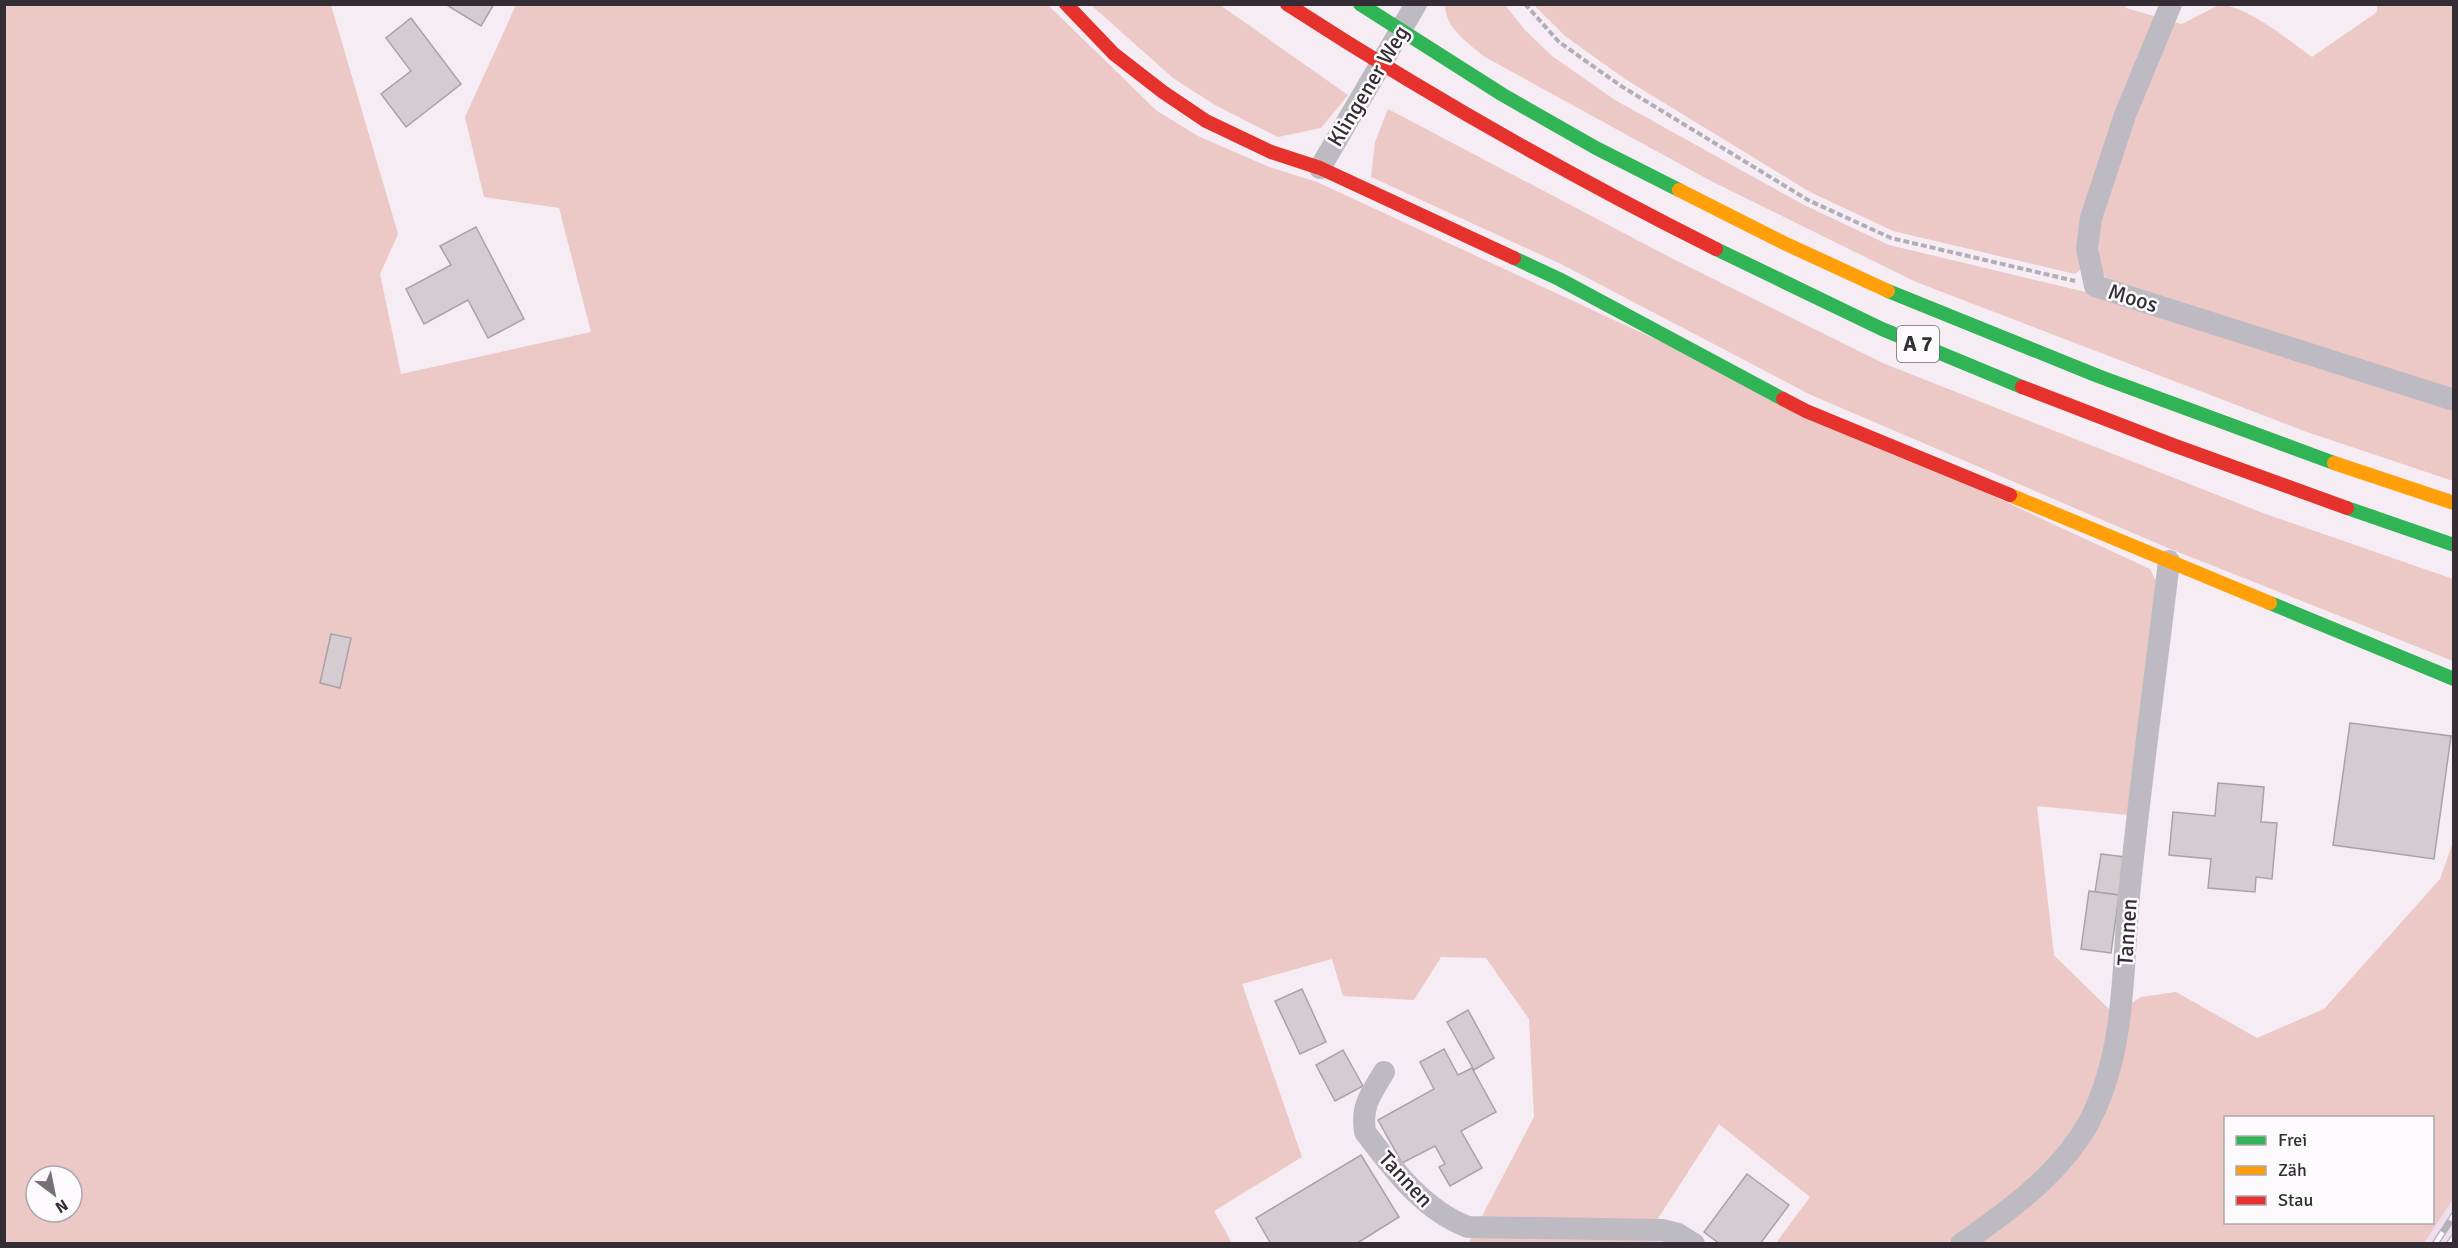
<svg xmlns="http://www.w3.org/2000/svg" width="2458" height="1248" viewBox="0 0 2458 1248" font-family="Signika,sans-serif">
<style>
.built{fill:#efdfed}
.green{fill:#ecc8c7;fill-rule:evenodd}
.building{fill:#d4ccd0;stroke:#aaa2a7;stroke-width:1.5}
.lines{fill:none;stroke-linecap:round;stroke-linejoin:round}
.path{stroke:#b2aeb4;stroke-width:4;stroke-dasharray:6 3;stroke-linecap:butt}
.street{stroke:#bebac2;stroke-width:22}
.fast{stroke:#30b455;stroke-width:14}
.slow{stroke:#ff9f0a;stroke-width:14}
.jam{stroke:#e5322d;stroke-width:14}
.rail-casing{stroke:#b5b1b8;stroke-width:7}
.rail{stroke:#fdfafd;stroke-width:4.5;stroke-dasharray:14;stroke-linecap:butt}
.labels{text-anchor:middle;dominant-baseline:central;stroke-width:5;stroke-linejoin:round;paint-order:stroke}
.shield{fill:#fdfafd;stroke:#706b70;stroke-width:1.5}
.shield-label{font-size:21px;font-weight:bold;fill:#342e34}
.street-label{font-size:22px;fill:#342e34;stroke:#fdfafd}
</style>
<rect width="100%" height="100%" fill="#f5ecf4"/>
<path class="built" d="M2453 1199V1243H2424Z"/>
<g class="green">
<path d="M2124 4 2126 8 2157 17 2084 267 2075 274 1893 231 1810 192 1625 79 1565 36 1534 5Z"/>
<path d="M5 5H331L398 234 380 274 401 374 591 332 559 208 484 197 465 117 516 5H1048L1157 111 1198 136 1269 167 1317 182 2150 569 2156 581 2128 815 2037 806 2054 955 2114 1014 2103 1075 2057 1156 1976 1223 1947 1243H1776L1810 1197 1719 1124 1657 1220H1480L1534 1117 1529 1019 1486 958 1441 957 1414 1000 1343 996 1332 959 1242 984 1302 1157 1214 1211 1232 1243 5 1244ZM36 1176H72V1212H36Z"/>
<path d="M1091 5H1220L1348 95 1321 128 1278 137 1215 105 1173 78Z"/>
<path d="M1445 5H1505L1525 30 1552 56 1615 100 1804 205 1889 245 2094 294 2453 408V481L2304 431 1916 282 1711 181 1485 57C1469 44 1445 28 1445 5Z"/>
<path d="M2219 5C2247 5 2288 40 2312 57L2377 12V5H2453V394L2111 284 2099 269 2098 219 2170 21 2182 24Z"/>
<path d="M1388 109 1673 259 1885 364 2263 513 2453 579V661L2168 548 1811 395 1561 264 1371 177 1375 142Z"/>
<path d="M2453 842V1199L2424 1243 1973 1244 2068 1165 2127 1006 2141 997 2176 992 2257 1038 2324 1009 2440 879ZM2226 1118H2432V1222H2226Z"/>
<path d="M1471 1238 1645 1239 1673 1244H1468Z"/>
</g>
<g class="building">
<path d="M445 4H494L481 26Z"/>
<path d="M411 18 461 84 406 127 381 94 411 71 386 38Z"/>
<path d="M476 227 524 319 488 338 468 300 424 324 406 289 451 265 440 246Z"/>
<path d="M331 634 351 638 340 688 320 683Z"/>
<path d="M2350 723 2451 736 2434 859 2333 845Z"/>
<path d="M2218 783 2264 787 2261 822 2277 823 2272 879 2256 877 2255 892 2208 888 2211 859 2169 855 2173 812 2215 816Z"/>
<path d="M2101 854 2125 857 2119 895 2095 892Z"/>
<path d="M2089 891 2119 895 2111 953 2081 949Z"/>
<path d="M1302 989 1326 1042 1300 1054 1275 1001Z"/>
<path d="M1468 1010 1494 1058 1474 1070 1447 1022Z"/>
<path d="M1444 1049 1458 1075 1472 1068 1496 1112 1461 1131 1482 1168 1450 1186 1439 1167 1445 1164 1435 1146 1402 1163 1378 1120 1434 1089 1420 1062Z"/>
<path d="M1343 1050 1363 1086 1335 1101 1316 1065Z"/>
<path d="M1361 1155 1399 1217 1356 1244H1271L1256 1218Z"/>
<path d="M1747 1174 1789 1205 1760 1244H1720L1704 1232Z"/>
</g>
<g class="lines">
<path class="path" d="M1525 4 1559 42 1621 86 1808 200 1891 238 2075 281"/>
<g class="street">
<path d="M2171 4 2125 115 2091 218 2087 249 2095 286 2454 400"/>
<path d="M1320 168 1416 4"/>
<path d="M1384 1072C1371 1094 1361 1105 1365 1132 1393 1169 1423 1210 1468 1227L1662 1230 1678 1234 1694 1244"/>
<path d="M1961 1244C2009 1211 2064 1171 2091 1118 2126 1048 2122 971 2129 896 2140 784 2156 673 2169 561"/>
</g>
<g class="fast">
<path d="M1360 4 1503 95 1596 148 1679 190"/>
<path d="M1716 249 1882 329 2022 387"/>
<path d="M1514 258 1559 279 1783 399"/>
<path d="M1888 291 2098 376 2334 463"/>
<path d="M2347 508 2454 545"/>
<path d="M2270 603 2454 679"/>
</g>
<g class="slow">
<path d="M1679 190 1784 243 1888 291"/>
<path d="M2334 463 2454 503"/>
<path d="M2010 495 2270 603"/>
</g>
<g class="jam">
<path d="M1066 4 1114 54 1163 92 1206 121 1271 152 1320 168 1514 258"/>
<path d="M1287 4C1426 94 1568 175 1716 249"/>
<path d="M2022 387 2173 445 2347 508"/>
<path d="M1783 399 1806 411 2010 495"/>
</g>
<defs>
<g id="rail">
<path d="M2435 1244 2454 1215"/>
<path d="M2449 1244 2454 1237"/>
</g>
</defs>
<use href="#rail" class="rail-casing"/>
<use href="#rail" class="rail"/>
</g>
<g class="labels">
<rect class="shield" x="1897" y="326" width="42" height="36" rx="4.5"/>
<g class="shield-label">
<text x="1918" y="344">A 7</text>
</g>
<g class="street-label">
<text transform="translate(1368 86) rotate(-59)">Klingener Weg</text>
<text transform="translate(2133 298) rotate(17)">Moos</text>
<text transform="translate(2127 932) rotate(-86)">Tannen</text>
<text transform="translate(1406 1179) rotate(47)">Tannen</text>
</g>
</g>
<rect width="2458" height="1248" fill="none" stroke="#342e34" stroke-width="12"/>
<rect x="2224" y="1116" width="210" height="108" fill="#fdfafd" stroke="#ada8ad" stroke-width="1.5"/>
<rect x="2236" y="1136" width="30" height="9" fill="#30b455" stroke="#ada8ad" stroke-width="1.5"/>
<text x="2278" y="1146" font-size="18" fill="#342e34">Frei</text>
<rect x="2236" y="1166" width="30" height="9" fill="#ff9f0a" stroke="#ada8ad" stroke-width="1.5"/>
<text x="2278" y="1176" font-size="18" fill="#342e34">Zäh</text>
<rect x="2236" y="1196" width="30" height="9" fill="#e5322d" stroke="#ada8ad" stroke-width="1.5"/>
<text x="2278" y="1206" font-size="18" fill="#342e34">Stau</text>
<g transform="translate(54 1194) rotate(148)"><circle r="28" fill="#fdfafd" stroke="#ada8ad" stroke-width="1.5"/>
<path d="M0-4.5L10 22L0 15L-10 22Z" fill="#787077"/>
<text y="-9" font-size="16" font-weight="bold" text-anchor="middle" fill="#342e34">N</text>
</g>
</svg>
